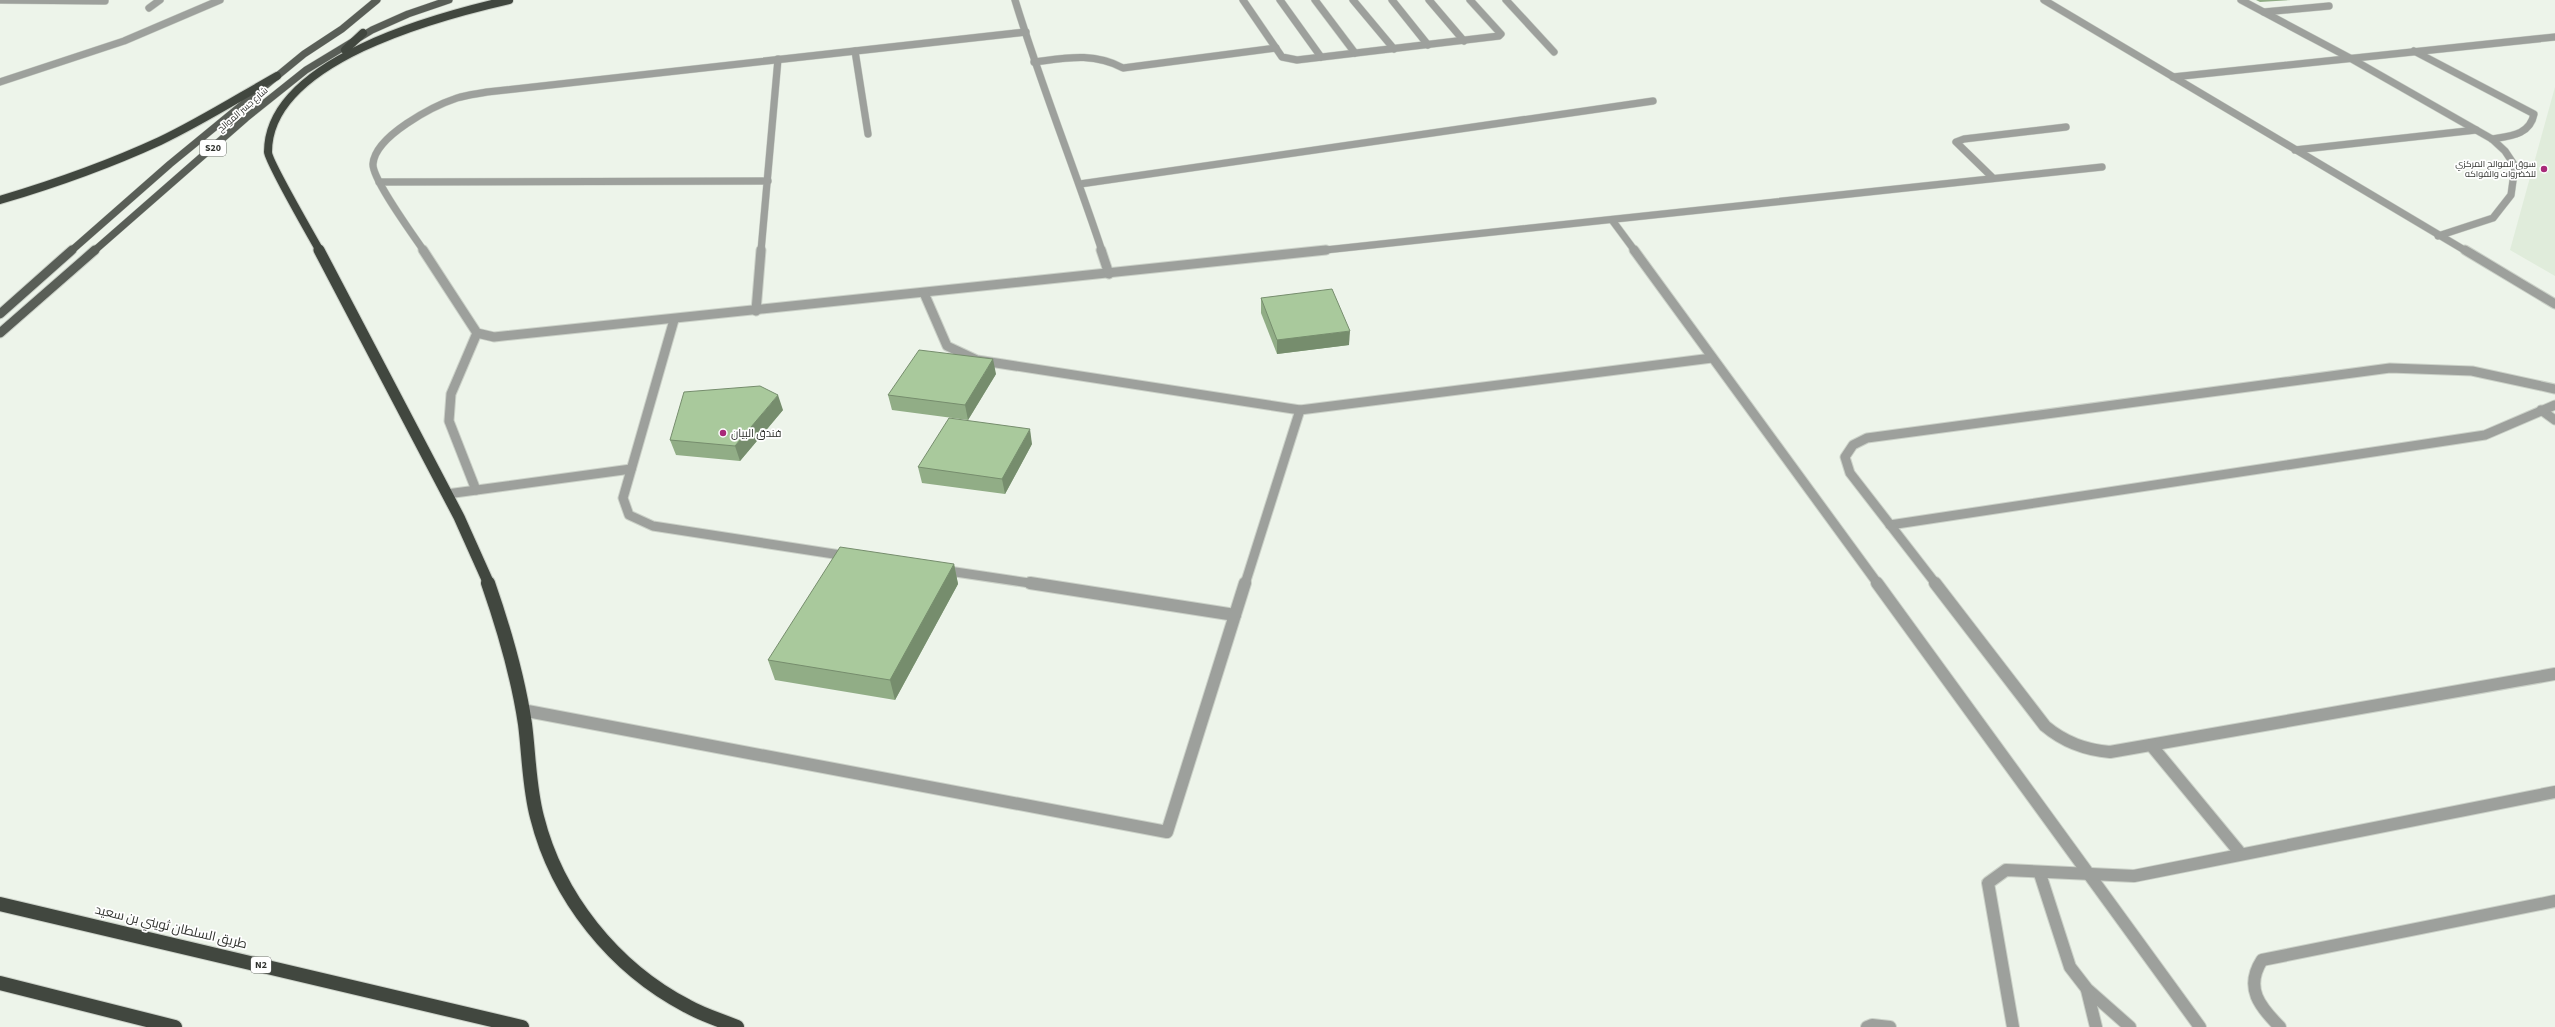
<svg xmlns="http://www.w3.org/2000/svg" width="2555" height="1027" viewBox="0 0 2555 1027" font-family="'Source Sans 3',Cairo,sans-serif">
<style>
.built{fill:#e0ecdb}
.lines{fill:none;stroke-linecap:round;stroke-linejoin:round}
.minor-far2-casing{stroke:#cbd1c8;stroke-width:8}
.minor-far1-casing{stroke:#cbd1c8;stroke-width:11}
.minor-casing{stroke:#cbd1c8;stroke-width:14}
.major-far1-casing{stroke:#cbd1c8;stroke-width:8}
.major-casing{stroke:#cbd1c8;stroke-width:11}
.highway-far2-casing{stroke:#cbd1c8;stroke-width:10}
.highway-far1-casing{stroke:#cbd1c8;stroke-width:13}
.highway-casing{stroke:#cbd1c8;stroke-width:16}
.minor-far2{stroke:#9da09c;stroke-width:7}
.minor-far1{stroke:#9da09c;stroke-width:9}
.minor{stroke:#9da09c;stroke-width:12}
.major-far1{stroke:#595e57;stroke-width:7}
.major{stroke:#595e57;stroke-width:9}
.highway-far2{stroke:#41473f;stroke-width:8}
.highway-far1{stroke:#41473f;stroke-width:11}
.highway{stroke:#41473f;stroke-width:14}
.wall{fill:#91ad86}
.shaded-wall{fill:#768d6d}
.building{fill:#a9c99c;stroke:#768d6d}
.poi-dot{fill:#a82978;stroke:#fff;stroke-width:1.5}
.labels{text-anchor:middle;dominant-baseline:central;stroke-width:3.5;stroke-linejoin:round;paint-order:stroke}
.far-street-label{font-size:9px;fill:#30322e;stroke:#fff}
.far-poi-label{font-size:9px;fill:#30322e;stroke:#fff;text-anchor:end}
.shield{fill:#fff;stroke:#6e706d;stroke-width:1}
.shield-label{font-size:10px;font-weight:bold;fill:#30322e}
.poi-label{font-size:11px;fill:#30322e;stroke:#fff;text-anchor:start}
.near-street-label{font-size:13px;fill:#30322e;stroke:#fff}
</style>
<rect width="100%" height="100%" fill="#edf4ea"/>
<path class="built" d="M2555 87V276L2510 250Z"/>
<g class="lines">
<defs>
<g id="minor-far2">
<path d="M0 0 105 1"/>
<path d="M1015 0C1041 85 1074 167 1102 251"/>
<path d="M1243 0 1282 57 1297 60 1499 36 1501 34 1470 0"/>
<path d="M1280 0 1321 57"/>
<path d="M1315 0 1355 53"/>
<path d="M1353 0 1394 49"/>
<path d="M1392 0 1428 45"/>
<path d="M1429 0 1464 41"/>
<path d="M1506 0 1554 52"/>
<path d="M2044 0 2466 251"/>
<path d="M2241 0 2350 58 2492 139 2505 151 2515 166 2511 195 2493 218 2438 236"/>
<path d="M149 8 160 0"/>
<path d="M2264 12 2329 6"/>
<path d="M855 51 868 134"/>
<path d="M2414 51 2534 114C2530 135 2510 136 2492 139"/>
<path d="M1034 62C1066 58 1093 52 1123 68L1276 48"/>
<path d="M2173 77 2555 37"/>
<path d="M0 82 124 41 220 0"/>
<path d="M2295 150 2476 130"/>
<path d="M1993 178 1956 142 1964 139 2066 127"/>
<path d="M379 182 768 181"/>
<path d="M1080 184 1653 101"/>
<path d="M1612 220 1635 251"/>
<path d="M424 251C414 236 372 179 373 164 375 136 433 106 457 98 467 95 477 94 487 92L1026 32"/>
<path d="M761 251 778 59"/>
<path d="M1316 251 2102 167"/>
</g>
<g id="minor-far1">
<path d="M423 250 477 333 494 337 1326 250"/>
<path d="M1101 250 1109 274"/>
<path d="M1634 250 1878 584"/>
<path d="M2465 250 2555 304"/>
<path d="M924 293 947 346 977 360 1300 410 1712 358"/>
<path d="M756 311 761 250"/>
<path d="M674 320 623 498 629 515 653 526 847 556"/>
<path d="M2541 410 2555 420"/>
<path d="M476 490 449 421 451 394 477 333"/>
<path d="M447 494 631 469"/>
<path d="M1890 525 2485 435 2555 405"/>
<path d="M942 570 1036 584"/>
<path d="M1245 584 1300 410"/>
<path d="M1936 584 1850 473 1845 457 1853 445 1867 438 2390 368 2472 371 2555 389"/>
</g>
<g id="minor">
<path d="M1030 583 1235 615"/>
<path d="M1877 583 2200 1027"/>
<path d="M1935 583 2045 726C2064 742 2085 750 2110 752L2555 674"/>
<path d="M522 710 1167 832 1245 583"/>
<path d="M2151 745 2241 854"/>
<path d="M2040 874 2070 967 2087 989 2130 1027"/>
<path d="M2087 990 2096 1027"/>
<path d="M1867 1027 1872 1025 1890 1027"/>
<path d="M2013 1027 1988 883 2006 870 2134 876 2555 792"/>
<path d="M2280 1027C2260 1007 2244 988 2262 960L2555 901"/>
</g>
<g id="major-far1">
<path d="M71 251 170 164 304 54 342 29 377 0"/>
<path d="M94 251 246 118 306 70 372 30 408 14 449 0"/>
</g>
<g id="major">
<path d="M0 314 72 250"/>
<path d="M0 333 95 250"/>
</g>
<g id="highway-far2">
<path d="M345 50 363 33"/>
<path d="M0 200C54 184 108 165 160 141 200 122 238 98 277 76"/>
<path d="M320 251C312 237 268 160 268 152 268 60 439 16 509 0"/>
</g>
<path id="highway-far1" d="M319 250 459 517 489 584"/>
<g id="highway">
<path d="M488 583C504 629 518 677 525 724 529 755 529 787 537 817 557 897 614 968 687 1006 703 1015 720 1020 737 1027"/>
<path d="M0 904 522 1027"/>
<path d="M0 983 175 1027"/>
</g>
</defs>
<use href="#minor-far2" class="minor-far2-casing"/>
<use href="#minor-far1" class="minor-far1-casing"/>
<use href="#minor" class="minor-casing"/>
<use href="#major-far1" class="major-far1-casing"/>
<use href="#major" class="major-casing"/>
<use href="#highway-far2" class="highway-far2-casing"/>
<use href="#highway-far1" class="highway-far1-casing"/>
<use href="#highway" class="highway-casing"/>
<use href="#minor-far2" class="minor-far2"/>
<use href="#minor-far1" class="minor-far1"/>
<use href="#minor" class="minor"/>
<use href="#major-far1" class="major-far1"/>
<use href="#major" class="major"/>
<use href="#highway-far2" class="highway-far2"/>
<use href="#highway-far1" class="highway-far1"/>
<use href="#highway" class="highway"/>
</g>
<g class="wall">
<path d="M2256 0H2291L2260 2Z"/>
<path d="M1261 298 1349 345 1277 354 1261 313Z"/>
<path d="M996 374 968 420 892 410 888 395Z"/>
<path d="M783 410 740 461 676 455 670 440Z"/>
<path d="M1032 444 1005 494 922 483 918 467Z"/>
<path d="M954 564 958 584 895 700 775 680 768 660Z"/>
</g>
<g class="shaded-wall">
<path d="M1350 331 1349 345 1277 354V340Z"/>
<path d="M993 359 996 374 968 420 965 405Z"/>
<path d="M778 395 783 410 740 461 735 446Z"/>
<path d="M1030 429 1032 444 1005 494 1002 479Z"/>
<path d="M954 564 958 584 895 700 890 680Z"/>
</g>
<g class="building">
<path d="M1332 289 1350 331 1277 340 1261 298Z"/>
<path d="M919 350 993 359 965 405 888 395Z"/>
<path d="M760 386 778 395 735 446 670 440 684 392Z"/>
<path d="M949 418 1030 429 1002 479 918 467Z"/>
<path d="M840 547 954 564 890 680 768 660Z"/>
</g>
<g class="poi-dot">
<circle cx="2544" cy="169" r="4"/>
<circle cx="723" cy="433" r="4"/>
</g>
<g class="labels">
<g class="far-street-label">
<text transform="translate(243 110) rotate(-41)">شارع جسر الموالح</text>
</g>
<g class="far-poi-label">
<text x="2536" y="164">سوق الموالح المركزي<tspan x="2536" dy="10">للخضروات والفواكه</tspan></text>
</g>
<g class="shield">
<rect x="200" y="140" width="26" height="16" rx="3"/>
<rect x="251" y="957" width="20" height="16" rx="3"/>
</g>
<g class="shield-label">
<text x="213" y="148">S20</text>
<text x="261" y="965">N2</text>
</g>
<g class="poi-label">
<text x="731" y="433">فندق البيان</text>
</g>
<g class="near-street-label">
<text transform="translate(171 927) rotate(13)">طريق السلطان ثويني بن سعيد</text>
</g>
</g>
</svg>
